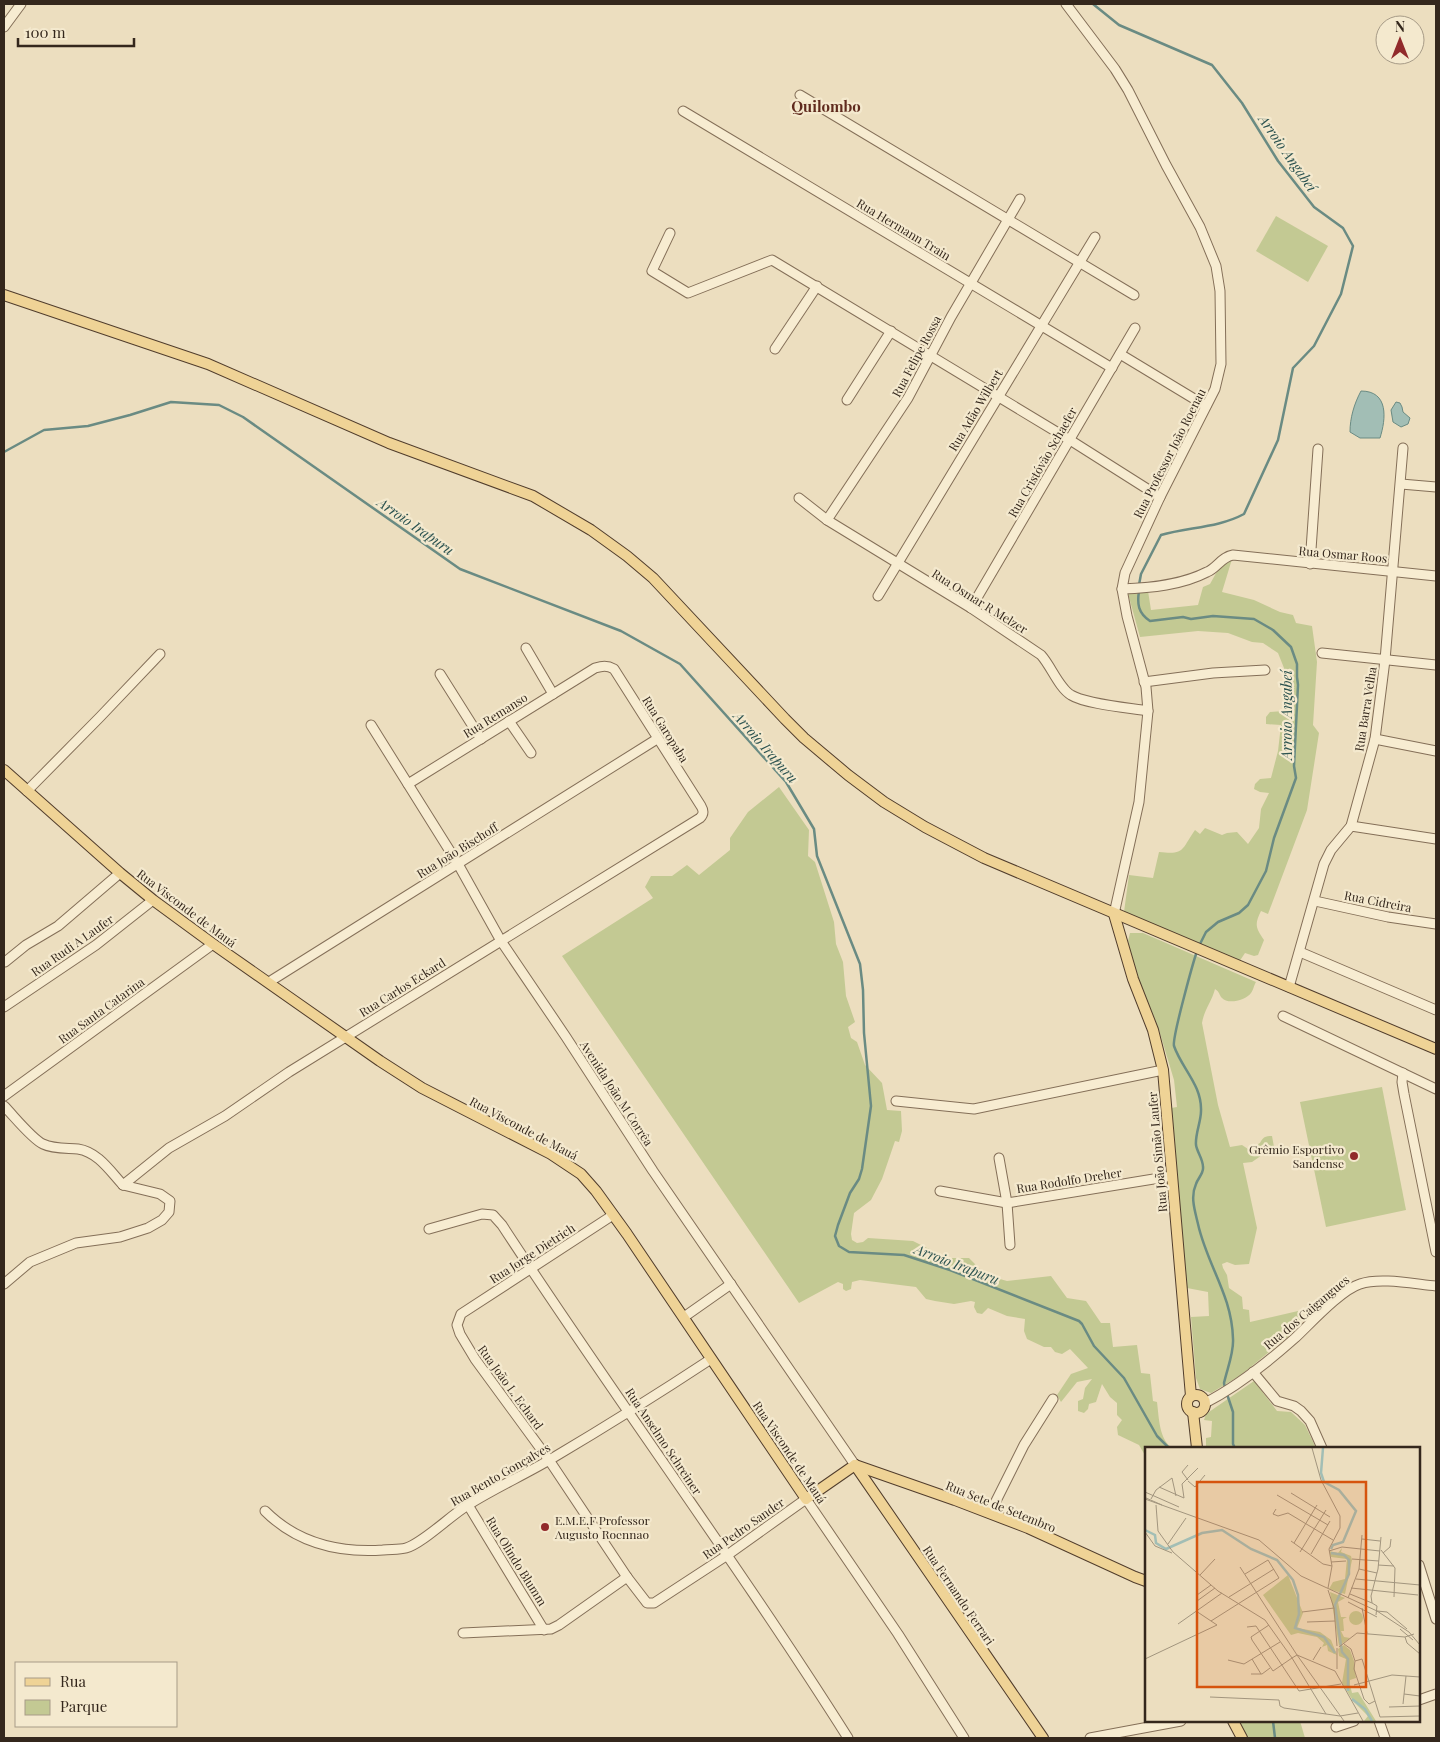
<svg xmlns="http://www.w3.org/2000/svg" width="1440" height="1742" viewBox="0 0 1440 1742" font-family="'Playfair Display',serif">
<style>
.green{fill:#c3c993}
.water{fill:#a2beb5;stroke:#6a8b83}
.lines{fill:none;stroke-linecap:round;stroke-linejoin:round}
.stream{stroke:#6a8b83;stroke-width:2.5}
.minor-casing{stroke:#846f58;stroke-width:11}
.major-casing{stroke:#513d2c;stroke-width:12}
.minor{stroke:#f7ecd1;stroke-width:9}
.major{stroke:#efd396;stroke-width:10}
.poi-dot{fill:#912a2b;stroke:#f4e9ce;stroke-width:2}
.labels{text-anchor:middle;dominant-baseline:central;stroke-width:4.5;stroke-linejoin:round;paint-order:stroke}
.street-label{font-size:12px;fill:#34271c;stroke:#f4e9ce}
.poi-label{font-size:12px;fill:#34271c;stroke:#f4e9ce;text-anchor:end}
.water-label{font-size:14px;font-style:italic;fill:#2c5350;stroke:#f4e9ce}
.quarter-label{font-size:15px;font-weight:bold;fill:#5f2a1d;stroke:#f4e9ce}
.inset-river{fill:none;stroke:#a2beb5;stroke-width:2.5}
.inset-road{fill:none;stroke:#a2957e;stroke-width:1}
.view{fill:#d6540e;fill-opacity:0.15;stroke:#d6540e;stroke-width:2.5}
.inset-edge{fill:none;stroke:#34271c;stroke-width:2.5}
</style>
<rect width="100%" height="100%" fill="#ecdebf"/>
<g class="green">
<path d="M1276 216 1328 246 1308 282 1256 251Z"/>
<path d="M1232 559 1222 592 1254 600 1280 612 1293 615 1296 623 1312 626 1317 662 1313 725 1319 733 1307 810 1268 914 1261 911C1254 925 1256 928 1264 940L1258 955 1254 956 1245 953 1239 962 1124 912 1129 875 1153 878 1159 852C1185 855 1181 850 1195 830L1200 834 1205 828 1222 835 1227 833 1237 832 1248 844 1259 828 1261 809 1269 793 1260 792 1254 789 1255 784 1260 779 1271 778 1278 751 1281 725 1266 724V717L1270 712 1284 711V668L1278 653 1263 643 1252 642 1228 633 1198 631 1140 637 1127 590 1148 591 1151 610 1198 605 1203 587 1210 584 1220 566Z"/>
<path d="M779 787 809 830 808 856 815 862 834 922 836 944 843 962 846 996 855 1022 848 1027 851 1038 857 1042 865 1065 882 1083 887 1110 901 1111 902 1131 899 1142 895 1141 882 1179 871 1200 854 1213 851 1234 852 1240 857 1243 863 1242 868 1238 913 1241 947 1258H969L986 1275 1007 1281 1051 1276 1067 1298 1086 1301 1101 1323H1110L1113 1347 1137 1345 1141 1373 1150 1374 1153 1401 1157 1402C1159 1417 1159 1441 1173 1448H1146V1457L1139 1445 1118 1435 1117 1427 1122 1420 1117 1415V1403L1110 1397 1102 1384 1096 1402 1089 1404 1088 1409 1084 1413 1078 1411V1401L1083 1399 1085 1388 1092 1379 1077 1382 1061 1402 1057 1395 1071 1374 1088 1368 1070 1349 1062 1354 1055 1352 1051 1347H1044L1027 1339 1024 1331 1025 1319 1007 1316 988 1308 982 1314 977 1313 974 1307 975 1302 971 1301 954 1304 935 1301 926 1299 916 1287 860 1280 852 1282 851 1289 846 1291 843 1289V1284L838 1282 799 1303 562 956 653 898 645 887 651 876H672L687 865 699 875 730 850V838L748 812Z"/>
<path d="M1130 933H1143L1256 982C1254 985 1253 991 1251 993 1246 1000 1228 1005 1222 998 1219 995 1220 992 1215 989 1212 1001 1204 1010 1202 1023L1218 1105 1230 1147 1242 1145 1248 1149 1260 1143C1263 1137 1265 1136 1272 1136L1274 1147 1252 1162 1243 1163 1257 1228 1249 1264 1235 1265 1227 1262 1222 1264 1223 1268 1227 1275 1229 1288 1242 1297 1243 1309 1249 1310 1250 1322 1298 1311 1302 1325 1241 1375 1211 1393 1200 1389 1196 1378 1191 1317 1209 1316 1208 1292 1187 1288 1171 1108 1177 1107 1174 1080 1159 1030 1134 967 1128 941Z"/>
<path d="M1382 1087 1406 1210 1326 1227 1300 1102Z"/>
<path d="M1254 1381 1277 1411 1291 1412 1305 1425 1316 1448H1206V1438L1211 1437 1212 1421 1204 1420 1206 1414Z"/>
<path d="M1239 1721H1300L1305 1738H1248Z"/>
</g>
<g class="water">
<path d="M1361 391C1389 391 1386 419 1380 438H1360L1350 432C1350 418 1354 404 1361 391Z"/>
<path d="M1396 402 1400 403 1402 407 1403 412 1410 418 1408 424 1401 427 1393 422 1391 410Z"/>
</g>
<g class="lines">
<g class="stream">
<path d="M1093 4 1119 25 1212 65 1242 103 1278 161 1314 207 1343 228 1353 246 1341 294 1314 346 1293 368 1278 440 1244 514C1218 528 1188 527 1161 535L1141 574 1139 585"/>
<path d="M4 452 44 430 88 426 130 415 171 402 219 405 243 417 460 569 621 631 680 664 786 782 814 829 817 856 860 964 863 990 864 1033 871 1106 862 1169 859 1179 850 1193 838 1225 835 1236 839 1246 849 1252 904 1255 950 1270 1079 1321 1082 1324 1094 1346 1124 1378 1157 1436 1169 1448"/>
<path d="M1139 591C1137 604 1138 613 1150 621L1183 617 1191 619 1213 616 1254 619 1273 630 1291 647 1297 664V677L1298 685 1294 766 1296 778 1274 838 1266 871 1248 905 1239 913 1218 922 1206 932 1199 946"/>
<path d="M1197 951C1193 963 1172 1038 1174 1046 1182 1069 1202 1085 1201 1111 1201 1122 1195 1134 1196 1145 1197 1152 1203 1159 1203 1167 1204 1173 1198 1178 1196 1184 1190 1197 1195 1211 1198 1224 1207 1265 1232 1295 1233 1339 1234 1353 1227 1369 1224 1383L1225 1388"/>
<path d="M1227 1394 1233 1412V1444L1235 1448"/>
<path d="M1273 1721 1275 1738"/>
</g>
<defs>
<g id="minor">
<path d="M1066 4 1115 69 1128 90 1166 165 1200 227 1216 266 1220 291 1221 364 1215 389 1160 497 1125 573 1122 589 1127 616 1146 687 1148 711 1139 802 1114 914"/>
<path d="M4 27 21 4"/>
<path d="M800 95 1134 295"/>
<path d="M683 111 1112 368"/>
<path d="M670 233 652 271 688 293 772 260 1070 440 1160 497"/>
<path d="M775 349 817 286"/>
<path d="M1120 354 1206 406"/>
<path d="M847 400 891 331"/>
<path d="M1401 484 1436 487"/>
<path d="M799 498 827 520 971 608 1041 655C1051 666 1059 688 1071 695 1085 704 1130 708 1148 711"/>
<path d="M827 520 908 398 951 317 1020 199"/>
<path d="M1310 564 1318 449"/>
<path d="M1122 589C1151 588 1182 585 1207 572 1217 568 1221 557 1233 555L1436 576"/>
<path d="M878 596 1095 237"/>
<path d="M971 608 1135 328"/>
<path d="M526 648 553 694"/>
<path d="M1322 653 1436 665"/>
<path d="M440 674 481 739"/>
<path d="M1144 682 1213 673 1265 670"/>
<path d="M509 721 531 753"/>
<path d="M371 725 458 864 501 941 566 1037 653 1171 855 1465"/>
<path d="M1375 739 1436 751"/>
<path d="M27 791 100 717 160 654"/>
<path d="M1351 826 1436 839"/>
<path d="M1315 901 1388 917 1436 924"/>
<path d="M1300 952 1436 1010"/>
<path d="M5 962 26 945 58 926 120 873"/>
<path d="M269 982 657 739"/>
<path d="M1289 987 1324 864 1331 850 1351 826 1375 739 1385 660 1403 448"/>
<path d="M4 1007 96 945 153 900"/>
<path d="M1283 1016 1436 1089"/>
<path d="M1403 1073 1402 1082 1404 1094 1436 1252"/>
<path d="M4 1096 213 944"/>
<path d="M896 1101 974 1109 1163 1070"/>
<path d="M4 1106C13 1115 32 1139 43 1144 53 1149 67 1148 78 1149 98 1152 110 1171 123 1185"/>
<path d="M999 1158 1007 1203 1010 1245"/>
<path d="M123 1185 169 1148 225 1116 289 1072 700 818C704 814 704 811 701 806L614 669C607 665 602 666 595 668L408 784"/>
<path d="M940 1191 1007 1203 1172 1176"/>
<path d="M613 1215 461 1314 457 1325 460 1334 475 1359 549 1460 627 1577 647 1603H654L726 1556 806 1499 898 1634 964 1738"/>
<path d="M429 1229 482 1214 493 1215 502 1225C615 1398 738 1564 848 1738"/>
<path d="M4 1284 30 1262 76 1243 120 1237 148 1228 162 1220 169 1212 170 1201 160 1194 123 1185"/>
<path d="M684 1317 731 1284"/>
<path d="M1253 1372 1277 1401 1294 1406 1301 1411 1310 1421 1322 1448"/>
<path d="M1205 1403C1238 1386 1268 1362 1295 1338 1311 1323 1341 1290 1360 1284 1380 1277 1414 1284 1436 1286"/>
<path d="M468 1505 544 1630"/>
<path d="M265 1511C297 1543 339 1553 383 1550 390 1549 399 1550 406 1548 423 1543 451 1515 468 1505 495 1488 524 1475 551 1459 605 1427 658 1394 711 1359"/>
<path d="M990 1513 1024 1445 1053 1399"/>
<path d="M1419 1565 1436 1619"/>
<path d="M463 1633 551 1629 559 1625 627 1577"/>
<path d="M1419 1700 1436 1694"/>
<path d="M1379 1721 1385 1738"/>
<path d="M1336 1727 1354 1721"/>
<path d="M1090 1738 1181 1721"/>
</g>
<g id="major">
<path d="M4 295 208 364 389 443 533 496 591 530 627 556 653 578 785 719 804 738 848 775 884 802 925 827 984 858 1436 1049"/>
<path d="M4 770 120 873 153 900 213 944 380 1061 422 1088 551 1154 581 1174 596 1191 627 1234 806 1499 855 1465"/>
<path d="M1114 914 1133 979 1153 1030 1163 1070 1191 1396"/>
<circle cx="1196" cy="1404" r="9"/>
<path d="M1193 1412 1197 1448"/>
<path d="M855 1465 1043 1738"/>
<path d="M855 1465 955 1500 1028 1528 1135 1577 1146 1581"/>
<path d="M1233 1721 1242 1738"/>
</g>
</defs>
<use href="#minor" class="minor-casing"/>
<use href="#major" class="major-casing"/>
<use href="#minor" class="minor"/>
<use href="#major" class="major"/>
</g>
<g class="poi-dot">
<circle cx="1354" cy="1156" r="5"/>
<circle cx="545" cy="1527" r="5"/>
</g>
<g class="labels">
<g class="street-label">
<text transform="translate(904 229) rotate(31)">Rua Hermann Train</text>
<text transform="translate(916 356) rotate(-62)">Rua Felipe Rossa</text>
<text transform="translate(975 410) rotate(-59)">Rua Adão Wilbert</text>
<text transform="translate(1169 453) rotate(-63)">Rua Professor João Roenau</text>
<text transform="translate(1042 462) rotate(-60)">Rua Cristóvão Schaefer</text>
<text transform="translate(1343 554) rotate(5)">Rua Osmar Roos</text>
<text transform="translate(980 601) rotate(32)">Rua Osmar R Melzer</text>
<text transform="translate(1365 709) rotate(-81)">Rua Barra Velha</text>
<text transform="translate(495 715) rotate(-32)">Rua Remanso</text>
<text transform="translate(666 729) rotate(58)">Rua Garopaba</text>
<text transform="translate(457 850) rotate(-32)">Rua João Bischoff</text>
<text transform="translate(1378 901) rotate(11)">Rua Cidreira</text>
<text transform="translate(187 908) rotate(37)">Rua Visconde de Mauá</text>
<text transform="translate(72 945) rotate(-35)">Rua Rudi A Laufer</text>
<text transform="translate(402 987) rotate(-32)">Rua Carlos Eckard</text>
<text transform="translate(101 1010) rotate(-36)">Rua Santa Catarina</text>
<text transform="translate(617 1093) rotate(57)">Avenida João M Corrêa</text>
<text transform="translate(524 1128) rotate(28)">Rua Visconde de Mauá</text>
<text transform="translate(1157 1152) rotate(-95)">Rua João Simão Laufer</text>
<text transform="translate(1069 1180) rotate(-9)">Rua Rodolfo Dreher</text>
<text transform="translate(532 1253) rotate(-33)">Rua Jorge Dietrich</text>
<text transform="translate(1306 1312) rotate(-40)">Rua dos Caigangues</text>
<text transform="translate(511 1387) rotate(54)">Rua João L. Echard</text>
<text transform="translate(664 1441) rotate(56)">Rua Anselmo Schreiner</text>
<text transform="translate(790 1452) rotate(56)">Rua Visconde de Mauá</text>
<text transform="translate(500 1474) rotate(-30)">Rua Bento Gonçalves</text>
<text transform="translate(1001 1506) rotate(22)">Rua Sete de Setembro</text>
<text transform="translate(743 1528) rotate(-35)">Rua Pedro Sander</text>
<text transform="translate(517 1561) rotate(58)">Rua Olindo Blumm</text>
<text transform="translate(959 1595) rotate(56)">Rua Fernando Ferrari</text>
</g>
<g class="poi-label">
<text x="1344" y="1149">Grêmio Esportivo<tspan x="1344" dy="14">Sandense</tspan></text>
<text x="555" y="1520" text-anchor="start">E.M.E.F Professor<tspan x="555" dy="14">Augusto Roennao</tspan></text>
</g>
<g class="water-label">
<text transform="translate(1288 153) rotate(55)">Arroio Angabeí</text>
<text transform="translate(416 526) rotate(35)">Arroio Irapuru</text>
<text transform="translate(1286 715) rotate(-90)">Arroio Angabeí</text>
<text transform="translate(766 747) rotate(49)">Arroio Irapuru</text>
<text transform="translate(957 1264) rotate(21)">Arroio Irapuru</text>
</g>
<g class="quarter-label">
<text x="826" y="106">Quilombo</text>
</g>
</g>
<g transform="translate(1145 1447)">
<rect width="275" height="275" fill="#ecdebf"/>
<path d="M197 101 196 105 206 109 207 113 200 147 184 142 188 135 200 132 202 112 186 110 184 104 193 106ZM143 128 158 166 152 181 175 185 186 193 192 208 183 204 182 198 177 200 179 196 172 190 153 186 146 188 118 148ZM185 145 200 151 193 155 196 170H202L198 172 199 184H196L199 190 205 191 194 199ZM204 171a7 7 0 1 1 14 0a7 7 0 1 1-14 0ZM199 198 205 203 209 214 211 231 205 233V238L207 246 213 245 231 274H219L223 269 208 254 197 236 201 212 194 209 193 202Z" fill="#c3c993"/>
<path class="inset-river" d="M178 1 176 26 179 35 194 43 211 64 198 95 188 98 186 102M0 83 10 88 11 96 21 102 57 86 77 83 106 102 132 113 148 133 153 148 154 167 150 181 179 190 190 206M186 106 199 108 204 113V127L190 158 197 205 203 212V244M207 252 220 262 227 274"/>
<path class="inset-road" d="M167 1 176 33 195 69V81L184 102 187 119 183 141M43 33 37 25 43 18M43 34 50 40 60 28M14 40 39 51 37 37 53 21M0 45 34 60M146 46 185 70M132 48 183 78M1 51 17 58M0 52 114 93 156 129 232 164 264 185 275 198M6 52 11 43 27 31 31 49M11 58 13 84 28 105 73 144 120 173 147 211 152 208M131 62 128 67 133 69 143 66 188 93M0 85 10 99 27 106M217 92 235 94M146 94 178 117 187 119M149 96 172 58M23 97 41 71M236 103 250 121 249 150M184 104 197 100 235 104M155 105 181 63M238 106 245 100 246 92M166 107 185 74M207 112 234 114M186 115 201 114M233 118 249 119M95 120 152 208M214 122 232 126M55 128 70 112M211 132 275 138M206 141 273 148M183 143 189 161 192 199M205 147 227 156M52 148 66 138M84 150 129 122M203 151 214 122 217 88M52 154 70 141M203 155 232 170M217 161 222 186M232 164 242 165 262 182M157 165 189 161M231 168 232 159 227 156 226 149 233 122 236 90M66 174 134 131 123 113 100 127M162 175 190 174M33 177 77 146M124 178 106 190 107 193 128 224 147 211 181 267M102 180 111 179 154 244 196 237M255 182 268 193M260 190 262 196 275 207M199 197 206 202 210 214M194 200 212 186 260 190 269 187M192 201V222M152 208 199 274M152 208 190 224M0 212 72 178 51 164M107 212 116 227M83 213 99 217 135 195M168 213 176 200M190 224 218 274M106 227H117L125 221M209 238 247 228 275 230M259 247 275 249M65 250 134 253 135 259 139 261 195 269 213 266M230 254 224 257 219 252 209 222 210 214 217 212 235 270 275 269M258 257 261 229M244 260 275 259"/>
<path class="view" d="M52 35H221V240H52Z"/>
<rect width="275" height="275" class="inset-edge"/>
</g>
<rect width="1440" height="1742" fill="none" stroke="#34271c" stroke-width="10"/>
<rect x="15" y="1662" width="162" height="65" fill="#f4e9ce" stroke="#a79b87"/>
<rect x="25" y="1678" width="25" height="8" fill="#efd396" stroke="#a79b87"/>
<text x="60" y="1687" font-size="15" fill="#34271c">Rua</text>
<rect x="25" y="1700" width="25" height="15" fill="#c3c993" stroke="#a79b87"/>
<text x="60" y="1712" font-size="15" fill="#34271c">Parque</text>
<g transform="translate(1400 40)"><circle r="24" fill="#f4e9ce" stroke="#a79b87"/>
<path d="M0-4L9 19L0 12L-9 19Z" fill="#912a2b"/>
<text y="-8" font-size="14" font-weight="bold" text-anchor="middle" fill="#34271c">N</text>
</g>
<path d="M18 38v8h116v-8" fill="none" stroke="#34271c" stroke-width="2.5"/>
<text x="25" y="38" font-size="15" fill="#34271c" stroke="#f4e9ce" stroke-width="4" paint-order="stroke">100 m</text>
</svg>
